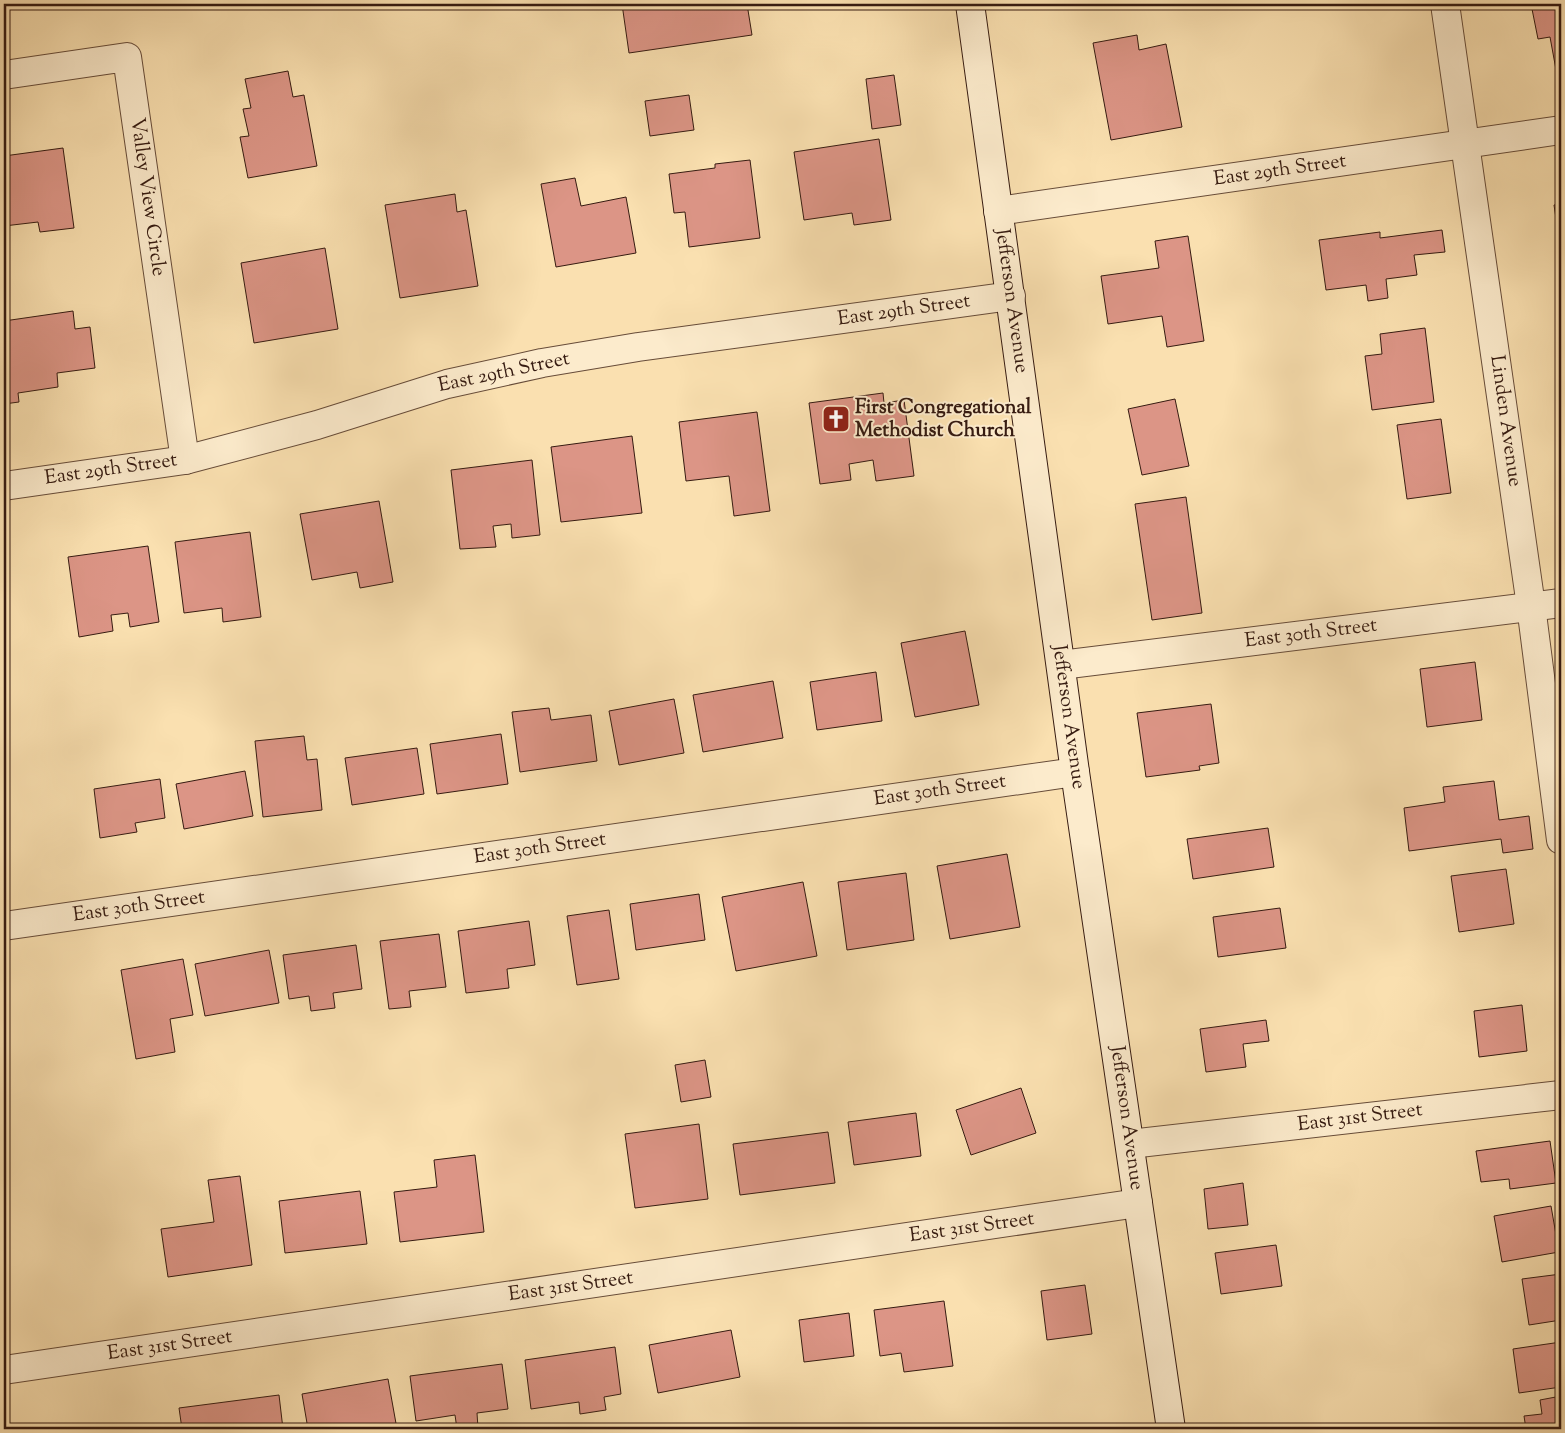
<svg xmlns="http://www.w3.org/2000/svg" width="1565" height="1433" viewBox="0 0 1565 1433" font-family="'Sorts Mill Goudy',serif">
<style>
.building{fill:#dc9586;stroke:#361b11}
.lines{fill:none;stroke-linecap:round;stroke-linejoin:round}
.minor-casing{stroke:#674c39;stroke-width:30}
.secondary-casing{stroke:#361b11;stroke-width:30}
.minor{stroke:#fcebcc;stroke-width:28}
.secondary{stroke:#fcebcc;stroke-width:28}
.labels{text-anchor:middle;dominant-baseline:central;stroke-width:4;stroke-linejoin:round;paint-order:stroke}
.street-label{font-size:20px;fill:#361b11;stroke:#fcebcc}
.poi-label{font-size:20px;font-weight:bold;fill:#361b11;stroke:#fcebcc;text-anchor:start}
</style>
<rect width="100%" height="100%" fill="#fae0b0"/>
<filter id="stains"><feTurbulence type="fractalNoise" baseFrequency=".004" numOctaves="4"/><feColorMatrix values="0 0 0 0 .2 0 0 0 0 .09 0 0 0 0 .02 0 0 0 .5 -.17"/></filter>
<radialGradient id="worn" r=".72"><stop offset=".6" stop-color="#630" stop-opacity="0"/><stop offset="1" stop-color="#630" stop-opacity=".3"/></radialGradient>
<g class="building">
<path d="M622 4H747L752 35 629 53Z"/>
<path d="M1531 4H1561V85L1559 86 1550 37 1538 39Z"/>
<path d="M1137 35 1139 50 1166 44 1182 127 1111 140 1093 43Z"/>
<path d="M288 71 293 97 304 95 317 166 248 178 240 137 249 136 243 109 251 108 245 79Z"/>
<path d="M894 75 901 125 872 129 866 79Z"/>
<path d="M689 95 694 130 650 136 645 101Z"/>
<path d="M879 139 891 220 854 225 852 213 804 220 794 152Z"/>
<path d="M63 148 74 228 40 232 38 222 4 226V156Z"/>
<path d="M750 160 760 238 689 247 685 212 674 213 669 174 715 168V164Z"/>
<path d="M575 178 581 206 626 197 636 253 556 267 541 184Z"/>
<path d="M455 194 457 212 466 210 478 286 400 298 385 205Z"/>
<path d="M1561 204V252L1554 205Z"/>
<path d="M1442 230 1445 252 1414 255 1417 275 1386 279 1388 298 1368 301 1366 285 1326 290 1319 240 1380 232V238Z"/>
<path d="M1188 236 1204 341 1167 347 1162 316 1108 324 1101 276 1159 268 1155 241Z"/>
<path d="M325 248 338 329 254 343 241 263Z"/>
<path d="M73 311 75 329 90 327 95 368 57 373 58 387 18 393 19 402 4 404V321Z"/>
<path d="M1425 328 1434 402 1372 410 1365 356 1382 354 1380 334Z"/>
<path d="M883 393 884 403 904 400 914 476 876 481 873 460 849 464 851 480 820 484 809 403Z"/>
<path d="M1175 399 1189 466 1142 475 1128 409Z"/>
<path d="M757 412 770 511 734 516 729 476 686 481 679 422Z"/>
<path d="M1441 419 1451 493 1407 499 1397 425Z"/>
<path d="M632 436 642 513 561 522 551 447Z"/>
<path d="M532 460 540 535 512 538 511 524 493 526 496 547 460 549 451 470Z"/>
<path d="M1186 497 1202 613 1152 620 1135 504Z"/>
<path d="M379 501 393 582 360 588 357 572 312 580 300 514Z"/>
<path d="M250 532 261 617 223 622 222 608 184 613 175 542Z"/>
<path d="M148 546 159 622 130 627 128 613 111 615 113 631 79 637 68 557Z"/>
<path d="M965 631 979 705 915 717 901 643Z"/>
<path d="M1475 662 1482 720 1427 727 1420 669Z"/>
<path d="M876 672 882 721 817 730 810 682Z"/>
<path d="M773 681 783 738 703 752 693 695Z"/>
<path d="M674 699 684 753 619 765 609 711Z"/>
<path d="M1211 704 1219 763 1199 766 1200 770 1146 777 1137 713Z"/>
<path d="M549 708 551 720 591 715 597 761 520 772 512 712Z"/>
<path d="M501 734 508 784 437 794 430 744Z"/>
<path d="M304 736 307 760 317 759 322 810 263 817 255 741Z"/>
<path d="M417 748 424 794 352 805 345 758Z"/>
<path d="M245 771 253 816 184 829 176 784Z"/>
<path d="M160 779 165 818 135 823 137 832 100 838 94 789Z"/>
<path d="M1494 781 1499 820 1529 816 1533 849 1503 853 1501 839 1409 851 1404 808 1445 802 1443 787Z"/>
<path d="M1268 828 1274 867 1193 879 1187 839Z"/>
<path d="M1007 854 1020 927 950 939 937 866Z"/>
<path d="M1506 869 1514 924 1459 932 1451 876Z"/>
<path d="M906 873 914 940 847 950 838 882Z"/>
<path d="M803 882 817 956 736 971 722 897Z"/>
<path d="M699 894 705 940 636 950 630 904Z"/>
<path d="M1280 908 1286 948 1218 957 1213 917Z"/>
<path d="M609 910 619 979 577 985 567 916Z"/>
<path d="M529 921 535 965 507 969 509 988 466 993 458 931Z"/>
<path d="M439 934 446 987 409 991 411 1007 389 1009 380 941Z"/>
<path d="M356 945 362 989 333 993 335 1008 311 1011 309 996 289 999 283 955Z"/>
<path d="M269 950 279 1003 205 1016 195 964Z"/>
<path d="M183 959 193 1015 170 1019 175 1052 136 1059 121 970Z"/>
<path d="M1522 1005 1527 1051 1479 1057 1474 1011Z"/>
<path d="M1266 1020 1269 1041 1243 1044 1246 1067 1206 1072 1200 1029Z"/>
<path d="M705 1060 711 1097 681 1102 675 1065Z"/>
<path d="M1021 1088 1036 1133 971 1155 956 1110Z"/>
<path d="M916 1113 921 1156 854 1165 848 1122Z"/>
<path d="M699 1124 708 1199 635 1208 625 1134Z"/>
<path d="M828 1132 835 1183 740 1195 733 1144Z"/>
<path d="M1550 1141 1556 1183 1510 1189 1509 1179 1481 1182 1476 1151Z"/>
<path d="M475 1155 484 1232 400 1242 394 1192 437 1187 434 1160Z"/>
<path d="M240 1176 252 1265 168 1277 161 1229 214 1222 208 1180Z"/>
<path d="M1243 1183 1248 1225 1208 1229 1204 1189Z"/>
<path d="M360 1191 367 1244 285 1253 279 1201Z"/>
<path d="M1551 1206 1559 1252 1502 1262 1494 1216Z"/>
<path d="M1276 1245 1282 1286 1221 1294 1215 1253Z"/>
<path d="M1561 1274V1320L1529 1325 1522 1279Z"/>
<path d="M1085 1285 1092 1334 1047 1340 1041 1291Z"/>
<path d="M944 1301 953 1366 904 1372 901 1353 880 1356 874 1310Z"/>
<path d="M849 1313 854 1356 804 1362 799 1320Z"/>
<path d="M731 1330 740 1377 658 1393 649 1345Z"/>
<path d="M1561 1342V1387L1519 1393 1513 1349Z"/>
<path d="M615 1347 621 1394 604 1397 606 1410 580 1414 579 1402 531 1409 525 1360Z"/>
<path d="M502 1364 508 1409 477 1413 478 1428 466 1429H457L455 1415 416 1421 410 1376Z"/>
<path d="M388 1379 397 1429H308L302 1394Z"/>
<path d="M279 1395 283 1429H182L179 1408Z"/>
<path d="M1561 1396V1429H1526L1524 1416 1542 1414 1540 1400Z"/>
</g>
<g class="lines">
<defs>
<g id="minor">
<path d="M1445 4 1531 606 1561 840"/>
<path d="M4 75 127 57 185 460"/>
<path d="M998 211 1561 130"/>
<path d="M4 486 185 460 317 425 447 384 542 363 638 347 1011 296"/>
<path d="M1061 665 1561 603"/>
<path d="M4 926 1075 772"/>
<path d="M1130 1144 1561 1095"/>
<path d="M4 1370 1138 1203"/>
</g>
<path id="secondary" d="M970 4 1075 772 1171 1429"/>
</defs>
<use href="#minor" class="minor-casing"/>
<use href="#secondary" class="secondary-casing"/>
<use href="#minor" class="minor"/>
<use href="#secondary" class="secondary"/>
</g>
<defs>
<symbol id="church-square" viewBox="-11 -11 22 22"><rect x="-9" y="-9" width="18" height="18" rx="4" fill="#8f2418" stroke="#fcebcc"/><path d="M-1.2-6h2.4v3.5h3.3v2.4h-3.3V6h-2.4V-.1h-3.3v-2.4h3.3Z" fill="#fff"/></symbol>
</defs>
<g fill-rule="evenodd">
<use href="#church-square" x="820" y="403" width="32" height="32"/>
</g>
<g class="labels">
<g class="street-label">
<text transform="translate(1280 171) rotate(-8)">East 29th Street</text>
<text transform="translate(147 197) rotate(82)">Valley View Circle</text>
<text transform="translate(1011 301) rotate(82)">Jefferson Avenue</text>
<text transform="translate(904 311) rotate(-8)">East 29th Street</text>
<text transform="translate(504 373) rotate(-12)">East 29th Street</text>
<text transform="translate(1505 421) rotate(82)">Linden Avenue</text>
<text transform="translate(111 470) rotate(-8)">East 29th Street</text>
<text transform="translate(1311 634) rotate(-7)">East 30th Street</text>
<text transform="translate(1068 717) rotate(82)">Jefferson Avenue</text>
<text transform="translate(940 791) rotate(-8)">East 30th Street</text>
<text transform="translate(540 849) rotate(-8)">East 30th Street</text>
<text transform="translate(139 907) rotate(-8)">East 30th Street</text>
<text transform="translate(1126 1118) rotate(82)">Jefferson Avenue</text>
<text transform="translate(1360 1118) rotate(-7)">East 31st Street</text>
<text transform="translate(972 1228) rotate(-8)">East 31st Street</text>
<text transform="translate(571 1287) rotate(-8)">East 31st Street</text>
<text transform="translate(170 1346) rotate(-8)">East 31st Street</text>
</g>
<g class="poi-label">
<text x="855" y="408">First Congregational<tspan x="855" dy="23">Methodist Church</tspan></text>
</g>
</g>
<rect width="1565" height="1433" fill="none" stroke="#fae0b0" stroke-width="20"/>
<rect x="5" y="5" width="1555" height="1423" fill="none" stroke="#361b11" stroke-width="2.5"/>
<rect x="10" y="10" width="1545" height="1413" fill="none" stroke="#361b11"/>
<rect width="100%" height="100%" filter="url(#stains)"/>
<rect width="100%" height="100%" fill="url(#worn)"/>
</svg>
